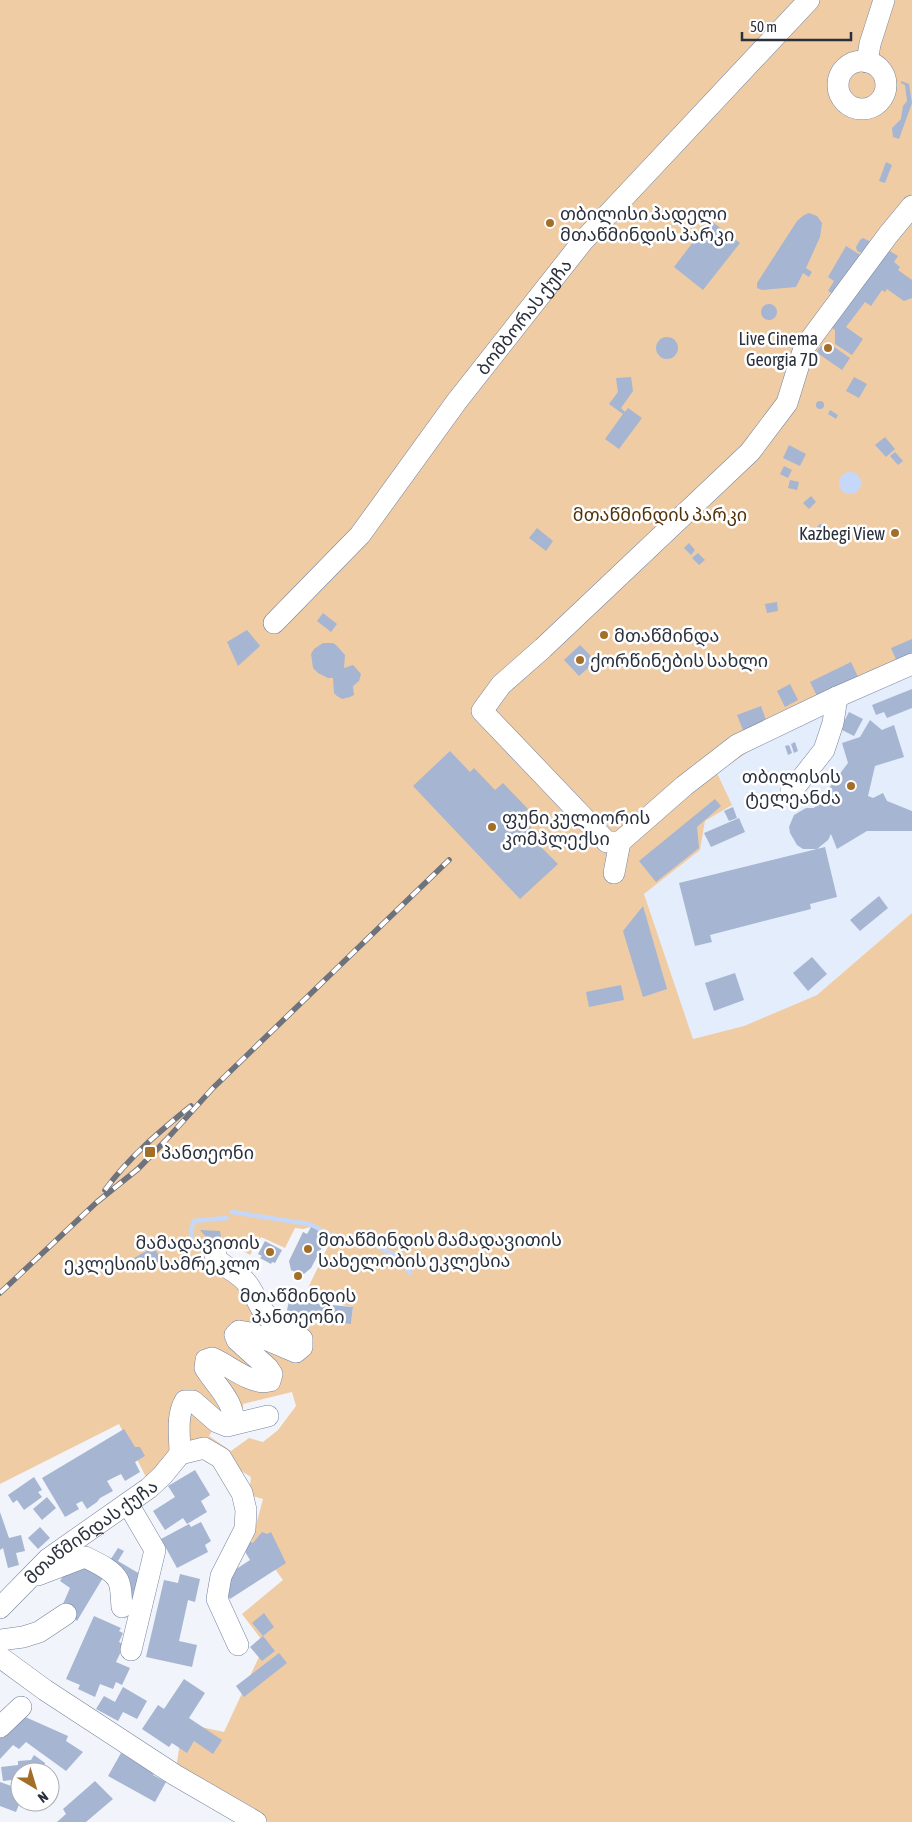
<svg xmlns="http://www.w3.org/2000/svg" width="912" height="1822" viewBox="0 0 912 1822" font-family="'Asap Condensed','Noto Sans Georgian',sans-serif">
<style>
.built{fill:#e4edfb}
.green{fill:#efcca4;fill-rule:evenodd}
.water{fill:#c6d8f9}
.lines{fill:none;stroke-linecap:round;stroke-linejoin:round}
.stream{stroke:#c6d8f9;stroke-width:4.5}
.building{fill:#a6b5d2}
.minor-casing{stroke:#74829d;stroke-width:22}
.minor{stroke:#fff;stroke-width:21}
.rail-casing{stroke:#6d727c;stroke-width:5.5}
.rail{stroke:#fff;stroke-width:4;stroke-dasharray:11;stroke-linecap:butt}
.poi-dot{fill:#a36e28;stroke:#fff;stroke-width:2}
.labels{text-anchor:middle;dominant-baseline:central;stroke-width:5;stroke-linejoin:round;paint-order:stroke}
.poi-label{font-size:18px;fill:#2a303c;stroke:#fff;text-anchor:start}
.street-label{font-size:18px;fill:#2a303c;stroke:#fff}
.park-label{font-size:18px;fill:#51330b;stroke:#fff}
</style>
<rect width="100%" height="100%" fill="#f1f4fa"/>
<path class="built" d="M912 674V913L817 995 744 1026 693 1039 644 894 700 850 705 821 732 805 716 773 754 748 851 701Z"/>
<path class="green" d="M0 0H912V674L851 701 754 748 717 773 732 805 705 821 700 850 644 894 693 1039 744 1026 817 995 912 913V1822H243L175 1775 183 1723 224 1732 265 1644 242 1614 283 1580 262 1551 251 1544 263 1499 249 1495 251 1477 204 1448 148 1481 119 1424 0 1484ZM311 1227 332 1238 308 1288 339 1294 342 1305 353 1307 351 1324 286 1323 240 1285 201 1259 202 1245 208 1239 218 1241 221 1243 224 1239 250 1255 261 1237 285 1248 295 1228 303 1229ZM292 1392 296 1406 278 1430 263 1442 249 1438 231 1451 209 1436 214 1428 243 1413V1404Z"/>
<circle class="water" cx="850" cy="483" r="11"/>
<g class="lines">
<g class="stream">
<path d="M232 1212 309 1224 349 1244 360 1237 400 1258 410 1273"/>
<path d="M192 1245 191 1230 194 1221 227 1218"/>
</g>
</g>
<g class="building">
<path d="M901 81 909 84 912 103 899 139 893 137 892 128 901 119 903 106 907 101 905 85 901 83Z"/>
<path d="M886 162 892 165 885 183 879 181Z"/>
<path d="M809 213 817 216 822 223 820 237 806 268 812 272 809 277 803 273 796 287 762 290 757 288V283L797 221 804 215Z"/>
<path d="M710 220 740 243 703 290 674 267Z"/>
<path d="M863 238 871 242 864 254 857 251 856 247 860 240Z"/>
<path d="M846 246 862 256 839 297 828 291 834 281 828 277Z"/>
<path d="M888 250 898 256 894 262 900 267 898 270 912 280V298L904 301 887 289 885 292 882 290 871 306 865 302 846 327 863 339 852 355 835 344V330L832 328 866 279Z"/>
<circle cx="769" cy="312" r="8"/>
<circle cx="667" cy="348" r="11"/>
<path d="M830 344 850 358 842 370 816 352 821 346Z"/>
<path d="M631 377 633 391 621 408 625 412 628 408 642 418 619 449 605 439 623 414 609 404 618 392 616 378Z"/>
<path d="M854 377 867 384 859 398 846 391Z"/>
<circle cx="820" cy="405" r="4"/>
<path d="M830 410 838 415 836 419 828 414Z"/>
<path d="M885 437 895 449 886 457 875 445Z"/>
<path d="M789 445 806 454 800 466 783 458Z"/>
<path d="M895 452 903 461 898 465 890 456Z"/>
<path d="M784 466 792 470 788 478 780 474Z"/>
<path d="M790 480 799 482 797 490 788 488Z"/>
<path d="M811 496 816 502 809 509 803 503Z"/>
<path d="M820 524H824L827 527 820 534 817 531V527Z"/>
<path d="M537 528 553 541 546 551 529 538Z"/>
<path d="M689 543 695 550 691 555 684 548Z"/>
<path d="M698 553 705 560 699 565 692 558Z"/>
<path d="M777 602 778 611 767 613 765 604Z"/>
<path d="M323 613 337 624 331 632 317 621Z"/>
<path d="M247 630 260 646 238 666 227 642Z"/>
<path d="M912 639V657L898 664 891 648Z"/>
<path d="M323 643H333L336 645 345 655 344 668 353 665 361 674 359 681 353 686 354 695 350 697 342 699 337 696 334 693 333 678H328L318 673 313 668 311 654 314 649Z"/>
<path d="M580 645 596 661 579 676 564 660Z"/>
<path d="M851 662 860 681 819 700 810 682Z"/>
<path d="M790 684 798 700 785 707 777 691Z"/>
<path d="M912 689V708L887 718 884 712 876 715 872 705Z"/>
<path d="M761 706 766 720 743 730 737 715Z"/>
<path d="M849 712 863 719 854 736 840 729Z"/>
<path d="M870 720 882 730 894 725 904 757 875 766 868 796 873 798 883 793 887 801 912 811V831H867L837 849 831 834 828 840 817 849H803L797 845 790 833 789 827 794 815 806 808H814L848 763 842 743 860 737Z"/>
<path d="M795 742 798 751 794 753 791 744Z"/>
<path d="M789 745 792 753 788 755 785 746Z"/>
<path d="M450 751 470 772 474 768 495 790 503 783 528 809 520 816 542 839 537 843 558 864 520 899 413 786Z"/>
<path d="M715 799 721 806 697 827 699 848 656 882 639 861Z"/>
<path d="M733 807 737 818 729 821 724 811Z"/>
<path d="M739 818 745 832 711 847 704 833Z"/>
<path d="M825 847 837 897 810 904 811 909 710 935 712 942 695 946 679 883Z"/>
<path d="M879 896 888 908 860 931 850 920Z"/>
<path d="M643 906 667 989 643 997 623 931Z"/>
<path d="M812 957 827 974 808 991 793 973Z"/>
<path d="M735 973 744 1000 714 1011 705 983Z"/>
<path d="M621 985 624 1000 589 1007 586 992Z"/>
<path d="M311 1227 328 1236 311 1268 304 1274H299L291 1270 289 1261 303 1232 307 1234Z"/>
<path d="M200 1230 220 1231 221 1237 218 1241 208 1239Z"/>
<path d="M265 1241 282 1250 275 1263 272 1262 271 1264 260 1258 262 1256 258 1254Z"/>
<path d="M154 1247 161 1260 142 1271 134 1258Z"/>
<path d="M383 1254 389 1257 386 1263 380 1260Z"/>
<path d="M289 1301 353 1307 351 1324 285 1319Z"/>
<path d="M124 1429 135 1447H140L145 1456 135 1462 140 1472 125 1481 121 1474 107 1481 113 1491 100 1498 97 1502 87 1509 82 1501 76 1504 79 1509 65 1517 42 1478Z"/>
<path d="M195 1470 210 1495 201 1501 207 1512 187 1524 183 1518 165 1530 153 1511 175 1497 168 1486Z"/>
<path d="M34 1477 42 1490 38 1492 42 1497 24 1510 17 1500 13 1503 8 1495Z"/>
<path d="M47 1497 56 1508 42 1520 33 1509Z"/>
<path d="M0 1512 9 1538 21 1535 25 1551 16 1553 19 1565 8 1568 3 1548 0 1550Z"/>
<path d="M201 1522 211 1541 205 1545 208 1552 177 1568 161 1539 189 1524 191 1527Z"/>
<path d="M40 1527 50 1538 38 1549 28 1538Z"/>
<path d="M262 1532 267 1534 271 1532 286 1563 230 1599 222 1588 224 1577 250 1560 244 1550 247 1540 253 1543Z"/>
<path d="M118 1548 124 1551 118 1561 145 1577 136 1619 124 1615 105 1568Z"/>
<path d="M69 1566 107 1571 77 1621 63 1604 70 1588 60 1581Z"/>
<path d="M180 1574 200 1579 195 1602 188 1600 179 1641 197 1645 192 1667 146 1657 164 1580 178 1583Z"/>
<path d="M264 1613 274 1627 263 1636 275 1651 262 1661 250 1647 263 1636 252 1623Z"/>
<path d="M94 1616 121 1628 119 1631 123 1633 119 1642 124 1645 116 1662 130 1668 122 1685 116 1682 113 1689 100 1684 95 1697 78 1689 80 1685 66 1679Z"/>
<path d="M279 1653 287 1663 244 1697 236 1686Z"/>
<path d="M184 1679 205 1693 189 1718 222 1740 213 1754 194 1741 187 1753 172 1743 169 1747 142 1729 158 1705 164 1709Z"/>
<path d="M123 1687 147 1701 137 1719 123 1712 118 1721 96 1709 104 1696 115 1702Z"/>
<path d="M14 1712 68 1736 66 1741 83 1752 66 1771 26 1742 19 1749 13 1745 0 1759V1735Z"/>
<path d="M121 1753 155 1772 153 1775 166 1782 155 1802 108 1776Z"/>
<path d="M34 1755 45 1763 44 1769 35 1772H20V1779L3 1781 1 1767 18 1765V1761L31 1760Z"/>
<path d="M95 1781 113 1799 86 1822H57L66 1814 63 1809Z"/>
<path d="M0 1782 20 1789V1802L16 1812 0 1806Z"/>
</g>
<g class="lines">
<defs>
<g id="minor">
<circle cx="862" cy="85" r="24"/>
<path d="M867 62 870 44 884 0"/>
<path d="M912 206 888 235 804 348 787 403 750 452 543 648 501 685 482 711 607 842H620L684 786 737 745 837 697 912 664"/>
<path id="s1" d="M274 623 360 535 457 401 583 241 809 0"/>
<path d="M791 792 824 750 833 723 837 697"/>
<path d="M614 873 620 842"/>
<path d="M216 1251 215 1257C223 1267 236 1271 245 1281 256 1293 259 1311 272 1321 281 1328 293 1332 302 1339V1347L296 1352 251 1333 239 1331 235 1335 237 1340 268 1368 272 1374 270 1381C252 1386 229 1365 212 1358L206 1360 205 1368C215 1385 236 1402 233 1424"/>
<path d="M180 1454 204 1448 221 1458 242 1493 246 1510 245 1529 221 1576 217 1599 238 1645"/>
<path d="M180 1454C180 1437 176 1416 185 1401H193L217 1422 227 1426 268 1416"/>
<path d="M128 1504 155 1550 131 1650"/>
<path d="M38 1575 85 1557C95 1562 112 1569 118 1580 122 1588 121 1599 122 1607"/>
<path id="s2" d="M0 1608 48 1559 149 1488 162 1476 180 1454"/>
<path d="M0 1640 23 1637 39 1632 66 1614"/>
<path d="M0 1657 45 1690 175 1775 256 1822"/>
<path d="M0 1727 21 1707"/>
</g>
</defs>
<use href="#minor" class="minor-casing"/>
<use href="#minor" class="minor"/>
<defs>
<g id="rail">
<path d="M105 1190C129 1157 160 1131 191 1106"/>
<path d="M0 1293 97 1202 138 1169 166 1140 213 1088 449 860"/>
</g>
</defs>
<use href="#rail" class="rail-casing"/>
<use href="#rail" class="rail"/>
</g>
<g class="poi-dot">
<circle cx="550" cy="223" r="5"/>
<circle cx="828" cy="348" r="5"/>
<circle cx="895" cy="533" r="5"/>
<circle cx="604" cy="635" r="5"/>
<circle cx="580" cy="660" r="5"/>
<circle cx="851" cy="786" r="5"/>
<circle cx="492" cy="827" r="5"/>
<rect x="144" y="1146" width="12" height="12" rx="2.5"/>
<circle cx="308" cy="1249" r="5"/>
<circle cx="270" cy="1252" r="5"/>
<circle cx="298" cy="1276" r="5"/>
</g>
<g class="labels">
<g class="poi-label">
<text x="560" y="213">თბილისი პადელი<tspan x="560" dy="21">მთაწმინდის პარკი</tspan></text>
<text x="818" y="338" text-anchor="end">Live Cinema<tspan x="818" dy="21">Georgia 7D</tspan></text>
<text x="885" y="533" text-anchor="end">Kazbegi View</text>
<text x="614" y="635">მთაწმინდა</text>
<text x="590" y="660">ქორწინების სახლი</text>
<text x="841" y="776" text-anchor="end">თბილისის<tspan x="841" dy="21">ტელეანძა</tspan></text>
<text x="502" y="817">ფუნიკულიორის<tspan x="502" dy="21">კომპლექსი</tspan></text>
<text x="161" y="1152">პანთეონი</text>
<text x="318" y="1239">მთაწმინდის მამადავითის<tspan x="318" dy="21">სახელობის ეკლესია</tspan></text>
<text x="260" y="1242" text-anchor="end">მამადავითის<tspan x="260" dy="21">ეკლესიის სამრეკლო</tspan></text>
<text x="298" y="1295" text-anchor="middle">მთაწმინდის<tspan x="298" dy="21">პანთეონი</tspan></text>
</g>
<g class="street-label">
<text stroke="none"><textPath href="#s1" startOffset="396">ბომბორას ქუჩა</textPath></text>
<text stroke="none"><textPath href="#s2" startOffset="119">მთაწმინდას ქუჩა</textPath></text>
</g>
<g class="park-label">
<text x="660" y="514">მთაწმინდის პარკი</text>
</g>
</g>
<g transform="translate(35 1787) rotate(142)"><circle r="24" fill="#ffffff" stroke="#aaacb1"/>
<path d="M0-4L9 19L0 12L-9 19Z" fill="#a36e28"/>
<text y="-8" font-size="14" font-weight="bold" text-anchor="middle" fill="#2a303c">N</text>
</g>
<path d="M742 32v8h109v-8" fill="none" stroke="#2a303c" stroke-width="2.5"/>
<text x="750" y="32" font-size="15" fill="#2a303c" stroke="#ffffff" stroke-width="4" paint-order="stroke">50 m</text>
</svg>
